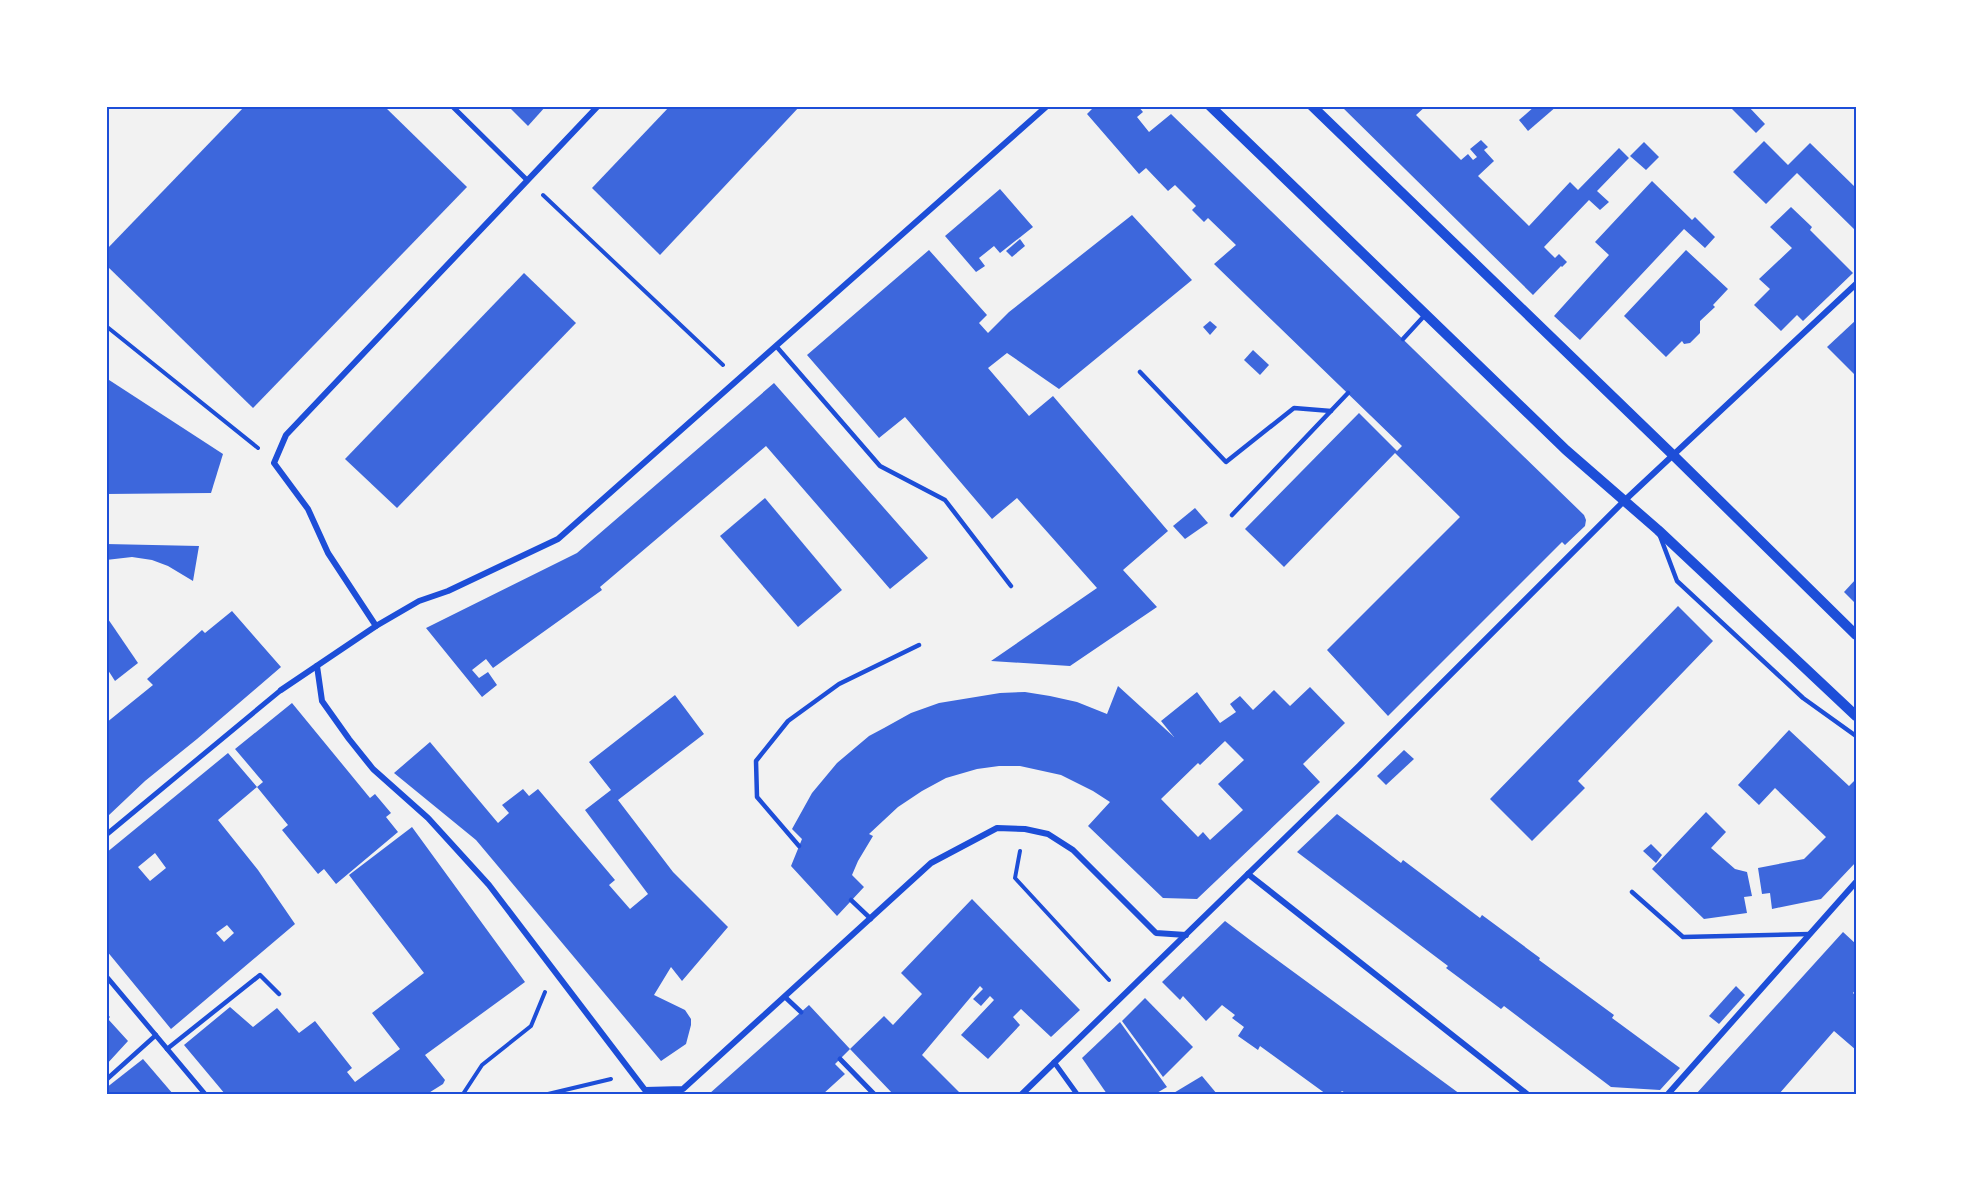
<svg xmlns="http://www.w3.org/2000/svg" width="1963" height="1201" viewBox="0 0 1963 1201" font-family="'Fira Sans',sans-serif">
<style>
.building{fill:#3d67dc;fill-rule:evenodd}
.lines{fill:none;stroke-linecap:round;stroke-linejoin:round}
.path{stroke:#1d4ed8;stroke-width:4}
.service{stroke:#1d4ed8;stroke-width:4.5}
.pedestrian{stroke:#1d4ed8;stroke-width:5}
.minor{stroke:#1d4ed8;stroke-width:6}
.tertiary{stroke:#1d4ed8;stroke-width:10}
.neatline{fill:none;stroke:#1d4ed8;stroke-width:2}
</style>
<rect width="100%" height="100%" fill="#f2f2f2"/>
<g class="building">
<path d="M245 106H384L467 187 253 408 106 265V250Z"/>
<path d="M508 106H546L528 126Z"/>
<path d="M670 106H800L660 255 592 188Z"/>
<path d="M1095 106H1138L1143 112 1137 117 1149 132 1171 114 1584 515 1586 520 1585 526 1565 545 1562 542 1388 716 1327 650 1460 517 1395 453 1284 567 1245 529 1359 413 1397 451 1402 446 1214 264 1236 245 1208 218 1204 222 1192 210 1196 206 1175 185 1168 191 1146 168 1139 174 1087 114Z"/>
<path d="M1341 106H1426L1416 115 1461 160 1468 154 1473 160 1477 157 1470 149 1481 140 1488 147 1484 150 1494 161 1478 176 1529 226 1570 182 1578 190 1619 148 1629 158 1597 191 1609 202 1600 210 1589 200 1544 247 1555 258 1559 254 1567 262 1562 267 1561 266 1533 295Z"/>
<path d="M1535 106H1557L1528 131 1519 120Z"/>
<path d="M1729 106H1748L1765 124 1756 133Z"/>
<path d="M1764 141 1788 165 1810 143 1856 188V231L1797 173 1766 204 1733 172Z"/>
<path d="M1644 142 1659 157 1646 170 1630 156Z"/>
<path d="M1652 181 1692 220 1695 217 1715 237 1705 248 1684 229 1580 340 1554 316 1609 255 1595 242Z"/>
<path d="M1000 189 1033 227 1000 253 994 246 979 258 985 266 976 272 945 236Z"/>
<path d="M1791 207 1812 227 1810 230 1853 273 1803 321 1797 315 1781 331 1754 305 1770 289 1759 279 1792 248 1770 227Z"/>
<path d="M1132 215 1192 280 1059 389 1007 353 988 368 1029 416 1053 396 1168 531 1123 570 1157 607 1070 666 991 661 1097 588 1017 498 992 519 905 417 879 438 807 355 929 250 987 315 979 323 988 333 1009 312Z"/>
<path d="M1020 239 1025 246 1012 257 1006 251Z"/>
<path d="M1686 250 1728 289 1713 305 1715 307 1700 321V333L1690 343 1684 344 1682 341 1666 357 1624 316Z"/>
<path d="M524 273 576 323 397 508 345 459Z"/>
<path d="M1856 320V376L1827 347Z"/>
<path d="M1210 321 1217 327 1210 335 1203 327Z"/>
<path d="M1253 350 1269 365 1260 375 1244 360Z"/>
<path d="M106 378 223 454 211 493 106 494Z"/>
<path d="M774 383 928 558 890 589 766 446 600 587 602 590 493 668 486 659 472 670 479 678 488 672 497 685 482 697 426 628 577 553Z"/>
<path d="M765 498 842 590 798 627 720 536Z"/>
<path d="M1195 508 1208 523 1185 539 1173 526Z"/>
<path d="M106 544 199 546 193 581 168 566 152 560 132 557 106 560Z"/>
<path d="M1856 579V604L1844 592Z"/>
<path d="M1678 606 1713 641 1578 781 1585 788 1532 841 1490 799Z"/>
<path d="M232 611 281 667 197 739 145 781 108 816 106 730 109 728 106 723 153 685 147 679 202 630 205 633Z"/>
<path d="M106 616 138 663 115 681 106 667Z"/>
<path d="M1118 686 1174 737 1161 721 1197 692 1220 723 1236 712 1230 704 1240 696 1253 710 1274 690 1290 706 1310 687 1345 723 1303 764 1320 782 1197 899 1163 898 1088 826 1110 802 1093 791 1061 775 1020 766H999L977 769 946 778 922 791 898 807 869 834 873 836 858 861 852 875 864 887 837 916 791 866 802 839 792 829 812 793 837 763 869 736 884 728 911 713 939 703 1000 693 1025 692 1050 696 1077 702 1107 714ZM1225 741 1244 760 1218 784 1243 810 1210 840 1203 832 1198 837 1161 799 1198 763 1200 765Z"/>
<path d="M675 695 704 734 618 800 673 872 728 927 682 981 671 967 654 995 685 1010 691 1019V1025L686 1044 661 1061 476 840 394 773 430 742 498 823 509 813 502 805 523 789 529 796 538 789 615 880 609 885 630 909 648 894 585 810 611 790 589 762Z"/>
<path d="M292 703 370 798 375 794 391 813 386 817 398 832 336 884 324 869 318 874 282 830 288 825 257 787 263 782 235 749Z"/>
<path d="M1789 730 1849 786 1856 779V862L1821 899 1772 909 1770 893 1762 894 1758 868 1804 859 1826 837 1775 788 1759 805 1738 785Z"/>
<path d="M1404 750 1414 759 1386 785 1377 776Z"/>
<path d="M228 753 257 787 218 820 258 870 295 924 171 1029 106 950V853ZM155 853 166 868 150 881 138 867ZM227 925 234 933 224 942 216 933Z"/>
<path d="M1706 812 1726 832 1711 848 1735 869 1747 872 1752 896 1744 897 1747 913 1704 919 1652 869Z"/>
<path d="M1337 814 1401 863 1403 860 1480 918 1482 915 1540 958 1539 960 1614 1015 1612 1018 1680 1068 1660 1090 1611 1087 1504 1006 1501 1009 1446 968 1448 966 1297 852Z"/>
<path d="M412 827 525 982 425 1055 445 1080 443 1084 427 1094H225L184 1045 230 1007 253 1027 277 1008 299 1033 315 1021 352 1068 347 1072 355 1082 400 1049 372 1013 424 973 349 875Z"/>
<path d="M1651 844 1662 855 1656 863 1643 851Z"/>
<path d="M972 899 1080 1010 1051 1037 1021 1009 1013 1017 1020 1025 988 1059 961 1035 994 1000 990 996 981 1006 973 999 983 989 980 986 922 1055 961 1094H893L850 1049 884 1016 893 1025 922 994 901 973Z"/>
<path d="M1225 921 1250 940 1460 1094H1347L1342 1091 1339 1094H1326L1260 1046 1258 1050 1238 1036 1244 1027 1232 1018 1235 1015 1222 1005 1206 1021 1183 996 1180 1000 1162 982Z"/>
<path d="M1843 932 1856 944V989L1853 993 1856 996V1050L1834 1031 1779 1094H1696Z"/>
<path d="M1736 986 1745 995 1719 1024 1709 1016Z"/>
<path d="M1145 998 1193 1047 1163 1077 1122 1021Z"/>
<path d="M809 1005 850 1049 835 1064 845 1074 823 1094H709Z"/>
<path d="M106 1013 110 1017 108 1019 128 1041 106 1065Z"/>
<path d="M1120 1022 1167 1087 1155 1094H1107L1082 1058Z"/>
<path d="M143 1059 173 1094H106V1088Z"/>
<path d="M1202 1076 1217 1094H1172Z"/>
</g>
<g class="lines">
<g class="path">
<path d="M543 195 723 365"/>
<path d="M106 326 258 448"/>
<path d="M1020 851 1015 878 1109 980"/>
<path d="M463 1094 482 1065 531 1026 545 992"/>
<path d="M548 1094 611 1079"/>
</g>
<g class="service">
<path d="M1403 339 1425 315"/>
<path d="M776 346 880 466 945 500 1011 586"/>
<path d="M1140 372 1226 462 1294 408 1331 411"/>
<path d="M1232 515 1348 393"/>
<path d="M1660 536 1677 581 1803 698 1856 736"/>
<path d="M799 846 757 797 756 761 788 721 839 684 919 645"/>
<path d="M1632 892 1683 937 1810 934"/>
<path d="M851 900 871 919"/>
<path d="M167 1049 260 975 279 994"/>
<path d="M106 1080 156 1035"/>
</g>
<g class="pedestrian">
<path d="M452 106 527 180"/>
<path d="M106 835 281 690"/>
<path d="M106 976 205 1094"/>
<path d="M785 997 801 1012"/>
<path d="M840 1059 874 1094"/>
<path d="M1054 1062 1077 1094"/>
</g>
<g class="minor">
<path d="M376 626 328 553 308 509 274 463 286 435 598 106"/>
<path d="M317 666 322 701 349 739 373 769 428 818 489 885 645 1090 683 1089 931 863 997 828 1025 829 1048 834 1073 850 1156 933 1186 935"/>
<path d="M281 690 376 626 419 601 448 591 558 539 1047 106"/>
<path d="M1248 874 1527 1094"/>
<path d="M1022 1094 1361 764 1624 501 1856 284"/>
<path d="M1668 1094 1856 882"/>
</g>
<g class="tertiary">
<path d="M1210 106 1566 450 1658 530 1856 716"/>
<path d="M1312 106 1673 455 1856 635"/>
</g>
</g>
<rect width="1963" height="1201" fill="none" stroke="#ffffff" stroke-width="216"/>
<rect x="108" y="108" width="1747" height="985" class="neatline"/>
</svg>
